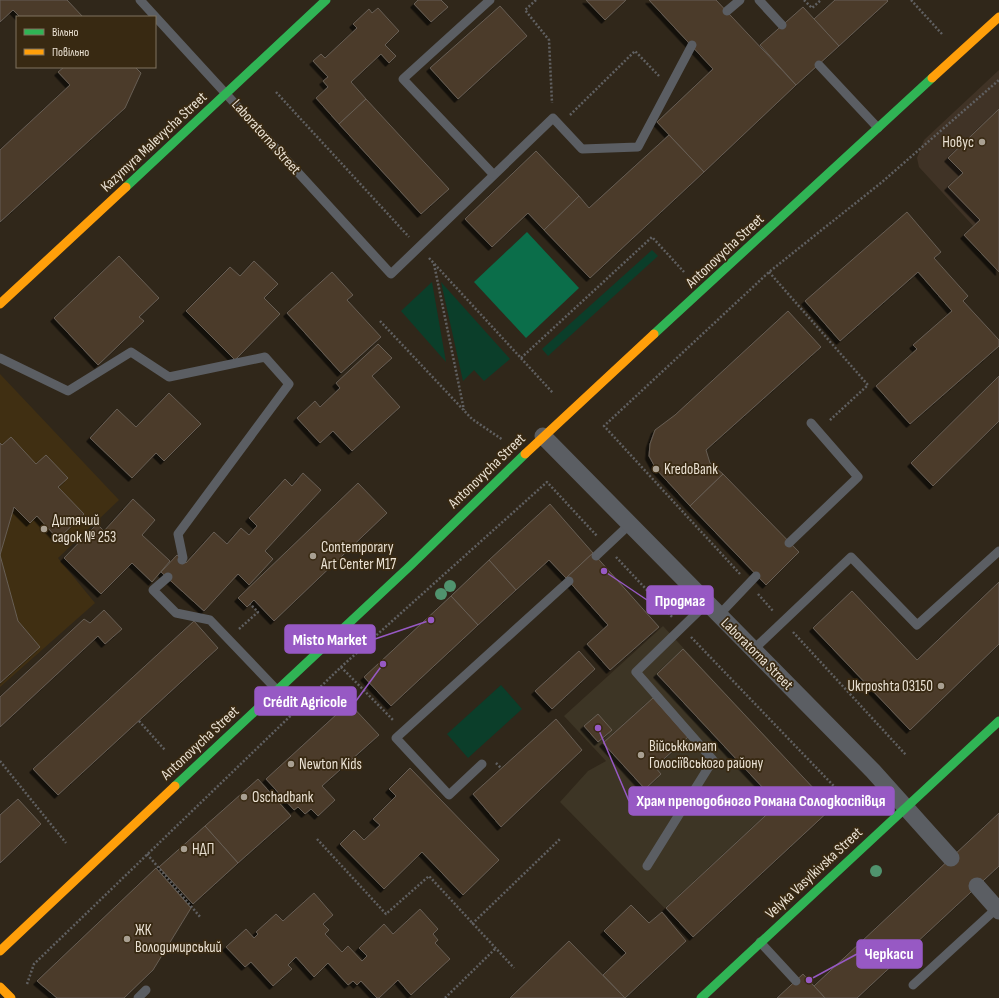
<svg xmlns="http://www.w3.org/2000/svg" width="999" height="998" viewBox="0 0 999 998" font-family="'Sofia Sans Condensed',sans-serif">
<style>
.commercial{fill:#403326}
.built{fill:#402f12}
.medical{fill:#3d3525}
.green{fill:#0b3e2a}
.forest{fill:#0b6e4a}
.building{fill:#4c3b2a;stroke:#675e54;filter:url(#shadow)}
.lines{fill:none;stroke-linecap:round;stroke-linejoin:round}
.path{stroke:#606061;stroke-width:2.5;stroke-dasharray:2 2;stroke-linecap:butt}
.lane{stroke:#5b5e63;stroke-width:9}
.street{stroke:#5b5e63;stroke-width:17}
.fast{stroke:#30b455;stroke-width:9}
.slow{stroke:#ff9f0a;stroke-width:9}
.tree{fill:#50936e}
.poi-dot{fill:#a9a092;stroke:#382912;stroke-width:1.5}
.labels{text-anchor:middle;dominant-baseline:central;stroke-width:3.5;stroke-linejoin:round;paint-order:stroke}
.street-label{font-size:15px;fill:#eae1d3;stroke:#382912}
.poi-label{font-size:15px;fill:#eae1d3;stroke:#382912;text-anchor:start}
.leader{fill:none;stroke:#9759c4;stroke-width:1.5}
.callout-dot{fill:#9759c4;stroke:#382912;stroke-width:1.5}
.callout{fill:#9759c4;stroke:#9759c4;stroke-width:1.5}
.callout-label{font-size:16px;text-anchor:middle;font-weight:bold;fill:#fff}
</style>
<defs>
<filter id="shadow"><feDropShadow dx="-3.5" dy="3.5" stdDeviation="0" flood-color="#0009"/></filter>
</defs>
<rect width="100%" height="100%" fill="#30271a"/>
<path class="commercial" d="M999 70V254L919 167 917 158 924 140Z"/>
<path class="built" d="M0 374 119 500 58 558 95 603 0 687Z"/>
<path class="medical" d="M663 626 832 808 693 937 560 802 588 771 606 761 564 716Z"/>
<g class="green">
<path d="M652 250 658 256 548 356 542 349Z"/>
<path d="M432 282 446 362 401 311Z"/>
<path d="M441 282 510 359 484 381 474 370 463 381Z"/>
<path d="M501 685 522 709 468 758 447 734Z"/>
</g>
<path class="forest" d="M527 232 579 288 526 338 474 282Z"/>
<g class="building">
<path d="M0 0H67L83 17H20L13 10 0 22Z"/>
<path d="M418 0H441L448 7 431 22 414 4Z"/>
<path d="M586 0H626L605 20Z"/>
<path d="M649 0H716L796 85 704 172 657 122 713 69Z"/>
<path d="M835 0H887L888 1 839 46 814 19Z"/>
<path d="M500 6 527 36 458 99 430 68Z"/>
<path d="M803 7 839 46 796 85 760 45Z"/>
<path d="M378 8 399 31 385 45 396 56 389 63 381 54 351 82 366 99 339 124 316 98 328 87 323 81 328 77 313 61 321 54 325 58 357 28 353 24 369 9 372 13Z"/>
<path d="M64 67H135L141 73 125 108 0 222V150L70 85 58 72Z"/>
<path d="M366 99 449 189 421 214 339 124Z"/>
<path d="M999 109V272L964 235 980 220 948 187 963 173 948 158Z"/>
<path d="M669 135 704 172 590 278 544 230 579 196 589 208Z"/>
<path d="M536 151 579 196 544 230 528 213 492 247 465 219Z"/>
<path d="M907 212 941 252 934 258 968 296 963 301 999 340V346L910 424 876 386 917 349 913 345 952 311 918 272 840 341 805 301Z"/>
<path d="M119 256 159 298 139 317 144 321 98 365 54 318Z"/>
<path d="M254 261 278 284 264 298 280 314 235 360 186 311 230 267 240 276Z"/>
<path d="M332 272 353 295 347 300 381 337 341 373 287 313Z"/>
<path d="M788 311 821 347 706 450 710 463 723 474 690 506 656 469 649 456 650 444 655 430 675 415Z"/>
<path d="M378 344 392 358 372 376 400 407 352 451 333 431 320 443 297 418 315 401 320 407 340 388 336 383Z"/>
<path d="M999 376V421L933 486 911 463Z"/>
<path d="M169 393 201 424 164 461 156 453 132 478 90 438 117 409 136 427Z"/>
<path d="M11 437 36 464 46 455 68 478 58 487 84 514 58 539 37 516 30 523 14 507 0 555 18 621 40 647 0 683V443L2 445Z"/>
<path d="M303 473 321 490 265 551 273 559 249 585 238 574 204 611 161 572 177 555 186 563 214 532 227 544 241 528 249 535 257 526 249 518 285 479 292 486Z"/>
<path d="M723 474 799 552 766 585 690 506Z"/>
<path d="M358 483 387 513 274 621 254 600 247 607 238 598Z"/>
<path d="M133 499 155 520 142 535 170 561 152 582 132 563 101 594 64 558 97 524 104 531Z"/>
<path d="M550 504 593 553 566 578 549 560 516 590 489 560Z"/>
<path d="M593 553 659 627 610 670 587 644 608 625 566 578Z"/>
<path d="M489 560 516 590 478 625 451 596Z"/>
<path d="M999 582V644L910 730 813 628 852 591 917 660Z"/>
<path d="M451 596 478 625 391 706 364 677Z"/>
<path d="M104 610 122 629 105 644 98 636 0 727V697L84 619 90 623Z"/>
<path d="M194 621 218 648 58 795 33 769Z"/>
<path d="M683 649 832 808 693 937 666 908 778 804 657 674Z"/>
<path d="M579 651 595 669 552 709 535 691Z"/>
<path d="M653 698 688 737 655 767 661 774 645 789 603 743Z"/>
<path d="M349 703 379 735 322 786 335 800 318 816 311 809 305 814 298 807 294 810 266 779Z"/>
<path d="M598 714 612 730 598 742 584 726Z"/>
<path d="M556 719 582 750 501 827 473 794Z"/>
<path d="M410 768 499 860 463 895 422 852 384 889 340 844 354 830 364 840 380 825 373 819 396 796 389 789Z"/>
<path d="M258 779 291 816 238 863 205 826Z"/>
<path d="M18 799 41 824 0 863V815Z"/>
<path d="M999 813V866L857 998H825L814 986Z"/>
<path d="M205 826 238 863 193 904 159 867Z"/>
<path d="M156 868 191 908 153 970 124 998H57L37 981Z"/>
<path d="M314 893 333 915 323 924 329 930 325 934 342 952 348 946 362 961 367 956 359 948 384 924 393 934 420 909 438 929 433 934 438 940 435 943 450 959 411 995 398 980 379 998H377L361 981 357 985 353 981 348 985 328 963 314 977 296 957 288 965 292 969 273 986 251 962 245 967 226 947 246 929 254 938 258 934 256 932 276 914 283 921Z"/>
<path d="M631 905 649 923 662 912 686 941 625 998 603 975 626 953 604 931Z"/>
<path d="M569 941 625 998H510Z"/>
<path d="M803 974 825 998H777Z"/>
</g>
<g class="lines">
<g class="path">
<path d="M536 0 525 10 549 40 552 103"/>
<path d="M804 0 812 8 821 0"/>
<path d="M911 0 942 34"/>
<path d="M276 92 409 237"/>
<path d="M570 115 635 51 659 76"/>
<path d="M429 258 553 393"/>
<path d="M434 264 464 410"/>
<path d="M769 272 868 385 829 421"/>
<path d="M380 321 472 419 503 440"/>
<path d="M521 358 652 237 684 272"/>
<path d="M616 557 673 618"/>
<path d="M740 574 604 426 769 272 882 182 999 80"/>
<path d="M758 594 773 611"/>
<path d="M239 629 258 612 250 604"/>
<path d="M793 632 906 755"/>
<path d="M691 637 852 805"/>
<path d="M341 667 394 721"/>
<path d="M139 721 165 750"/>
<path d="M0 761 66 843"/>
<path d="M496 763 501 768"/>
<path d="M317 839 386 914 429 876 514 968"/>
<path d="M147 854 201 918"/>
<path d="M472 924 560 839"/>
<path d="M27 984 34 964 341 667 547 482 597 536"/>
<path d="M445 998 495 949"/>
</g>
<g class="lane">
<path d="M140 0 391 274 553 118 582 149 638 147 692 45"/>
<path d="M490 0 403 79 493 174"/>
<path d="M759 0 782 25"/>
<path d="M727 11 740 0"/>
<path d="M819 65 878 128"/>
<path d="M0 358 68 391 131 352 169 377 265 357 289 384 178 534 183 558 182 560"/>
<path d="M789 543 858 477 811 423"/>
<path d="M596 556 630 524"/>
<path d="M168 577 153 590 176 613 210 620 276 689"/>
<path d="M719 615 756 576"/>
<path d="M753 650 851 557 917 625 999 551"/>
<path d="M482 764 449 795 396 738 569 581"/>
<path d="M647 866 713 760 636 672 707 603"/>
<path d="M760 942 796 981"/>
<path d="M913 985 997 908"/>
<path d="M138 998 146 990"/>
</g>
<g class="street">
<path d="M543 436 873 771 951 858"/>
<path d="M977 886 999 911"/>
</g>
<g class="fast">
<path d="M126 187 326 0"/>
<path d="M654 334 932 78"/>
<path d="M175 786 411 565 525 454"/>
<path d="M701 998 999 721"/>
</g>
<g class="slow">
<path d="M932 78 999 17"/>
<path d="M0 304 126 187"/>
<path d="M525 454 654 334"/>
<path d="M0 951 175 786"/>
<path d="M0 987 11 998"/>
</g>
</g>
<g class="tree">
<circle cx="450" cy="586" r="6"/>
<circle cx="441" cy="594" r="6"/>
<circle cx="876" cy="871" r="6"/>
</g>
<g class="poi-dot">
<circle cx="982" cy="142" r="4"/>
<circle cx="656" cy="469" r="4"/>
<circle cx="44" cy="529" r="4"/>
<circle cx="313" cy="556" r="4"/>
<circle cx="941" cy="686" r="4"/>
<circle cx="641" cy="755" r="4"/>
<circle cx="291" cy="764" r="4"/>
<circle cx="244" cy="797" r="4"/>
<circle cx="184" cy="849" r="4"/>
<circle cx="127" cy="939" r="4"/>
</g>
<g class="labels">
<g class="street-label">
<text transform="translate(266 137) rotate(48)">Laboratorna Street</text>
<text transform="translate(154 142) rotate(-43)">Kazymyra Malevycha Street</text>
<text transform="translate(725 251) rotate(-43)">Antonovycha Street</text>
<text transform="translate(487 471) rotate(-44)">Antonovycha Street</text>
<text transform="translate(757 654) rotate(45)">Laboratorna Street</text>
<text transform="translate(200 743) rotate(-43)">Antonovycha Street</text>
<text transform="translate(814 873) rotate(-43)">Velyka Vasylkivska Street</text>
</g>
<g class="poi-label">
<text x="974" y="142" text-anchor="end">Новус</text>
<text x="664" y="469">KredoBank</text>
<text x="52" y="520">Дитячий<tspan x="52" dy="17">садок № 253</tspan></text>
<text x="321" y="547">Contemporary<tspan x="321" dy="17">Art Center M17</tspan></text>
<text x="933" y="686" text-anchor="end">Ukrposhta 03150</text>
<text x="649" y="746">Військкомат<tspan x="649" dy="17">Голосіївського району</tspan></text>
<text x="299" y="764">Newton Kids</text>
<text x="252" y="797">Oschadbank</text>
<text x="192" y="849">НДП</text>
<text x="135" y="930">ЖК<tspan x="135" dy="17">Володимирський</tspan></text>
</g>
</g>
<path class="leader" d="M604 571L647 600M431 620L375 639M383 664L356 701M598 728L629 801M809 980L857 954"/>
<g class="callout-dot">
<circle cx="604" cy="571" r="4"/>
<circle cx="431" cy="620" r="4"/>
<circle cx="383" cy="664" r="4"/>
<circle cx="598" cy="728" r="4"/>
<circle cx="809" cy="980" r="4"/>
</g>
<g class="callout">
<rect x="647" y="586" width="66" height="28" rx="4"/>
<rect x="285" y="625" width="90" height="28" rx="4"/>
<rect x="255" y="687" width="101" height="28" rx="4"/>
<rect x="629" y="787" width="265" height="28" rx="4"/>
<rect x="857" y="940" width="65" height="28" rx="4"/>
</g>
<g class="callout-label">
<text x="680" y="606">Продмаг</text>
<text x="330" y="645">Misto Market</text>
<text x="305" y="707">Crédit Agricole</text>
<text x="761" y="806">Храм преподобного Романа Солодкоспівця</text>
<text x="889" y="959">Черкаси</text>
</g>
<rect x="16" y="16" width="140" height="52" fill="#382912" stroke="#7f735f"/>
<rect x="24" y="29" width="20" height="6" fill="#30b455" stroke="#7f735f"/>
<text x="52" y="36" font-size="12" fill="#eae1d3">Вільно</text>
<rect x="24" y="49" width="20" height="6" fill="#ff9f0a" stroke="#7f735f"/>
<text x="52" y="56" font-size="12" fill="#eae1d3">Повільно</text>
</svg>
